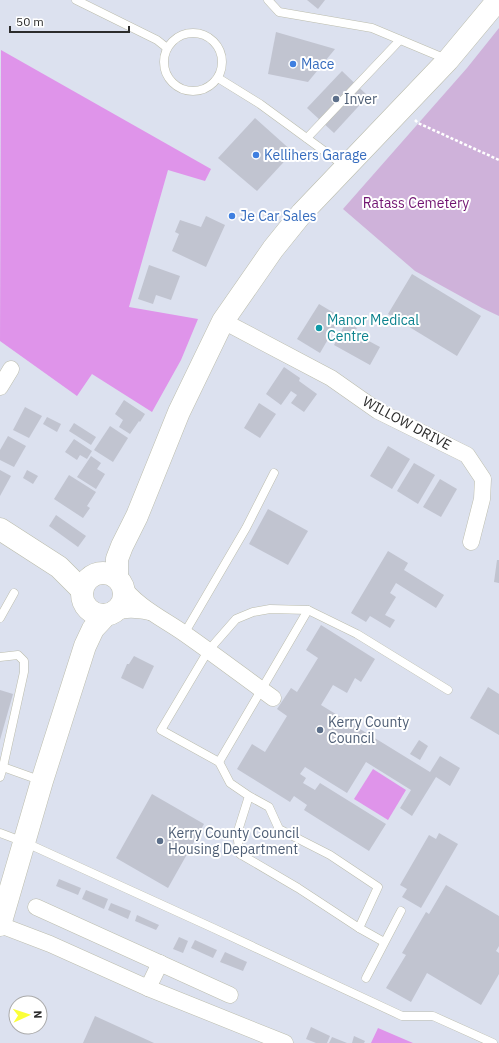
<svg xmlns="http://www.w3.org/2000/svg" width="499" height="1043" viewBox="0 0 499 1043" font-family="'IBM Plex Sans',sans-serif">
<style>
.green{fill:#df94ea}
.cemetery{fill:#cfb2da}
.building{fill:#c1c4d0}
.lines{fill:none;stroke-linecap:round;stroke-linejoin:round}
.lane-casing{stroke:#bcbdad;stroke-width:9}
.street-casing{stroke:#bcbdad;stroke-width:17}
.secondary-casing{stroke:#bcbdad;stroke-width:23}
.path{stroke:#fff;stroke-width:2.5;stroke-dasharray:3 2;stroke-linecap:butt}
.lane{stroke:#fff;stroke-width:8}
.street{stroke:#fff;stroke-width:16}
.secondary{stroke:#fff;stroke-width:22}
.shop-dot{fill:#3f7fe0;stroke:#fff;stroke-width:1.5}
.service-dot{fill:#5c6f8a;stroke:#fff;stroke-width:1.5}
.culture-dot{fill:#0f9aa8;stroke:#fff;stroke-width:1.5}
.labels{text-anchor:middle;dominant-baseline:central;stroke-width:4;stroke-linejoin:round;paint-order:stroke}
.shop-label{font-size:14px;fill:#366cbe;stroke:#fff;text-anchor:start}
.service-label{font-size:14px;fill:#4e5e75;stroke:#fff;text-anchor:start}
.park-label{font-size:14px;fill:#711371;stroke:#fff}
.culture-label{font-size:14px;fill:#0d838f;stroke:#fff;text-anchor:start}
.street-label{font-size:14px;fill:#2c2c2c;stroke:#fff}
</style>
<rect width="100%" height="100%" fill="#dce1ef"/>
<g class="green">
<path d="M1 50 211 169 205 181 168 170 129 307 198 319 181 360 152 412 92 374 77 396 0 341Z"/>
<path d="M373 769 406 790 388 820 354 799Z"/>
<path d="M378 1028 413 1043H371Z"/>
</g>
<path class="cemetery" d="M499 28V316L482 308 415 271 343 209 467 68Z"/>
<g class="building">
<path d="M307 0H325L318 9Z"/>
<path d="M276 32 335 49 308 82 268 74Z"/>
<path d="M342 71 368 96 334 133 307 108Z"/>
<path d="M255 118 293 152 257 191 218 158Z"/>
<path d="M206 216 225 225 206 267 172 251 179 234 175 232 180 220 201 227Z"/>
<path d="M149 265 180 276 171 300 156 295 153 304 138 299Z"/>
<path d="M412 274 481 316 457 356 388 314Z"/>
<path d="M319 304 341 317 320 353 297 339Z"/>
<path d="M346 322 357 328 354 333 380 347 370 365 334 345Z"/>
<path d="M284 367 300 378 299 381 317 394 304 412 291 403 297 395 291 391 281 405 266 394Z"/>
<path d="M124 400 145 414 140 422 139 421 130 434 119 427 123 420 115 414Z"/>
<path d="M259 403 276 414 260 438 244 428Z"/>
<path d="M25 407 42 416 29 438 13 430Z"/>
<path d="M47 417 61 424 57 432 43 424Z"/>
<path d="M74 423 96 437 91 445 69 431Z"/>
<path d="M110 426 128 438 113 462 94 450Z"/>
<path d="M8 436 26 446 14 467 0 460V450Z"/>
<path d="M74 439 92 451 87 459 80 455 77 460 65 452Z"/>
<path d="M388 446 410 459 392 489 370 476Z"/>
<path d="M91 456 101 463 97 469 105 474 96 489 77 477Z"/>
<path d="M414 463 435 475 418 504 397 491Z"/>
<path d="M0 470 11 476 0 496Z"/>
<path d="M27 470 38 476 33 484 23 478Z"/>
<path d="M69 475 96 492 87 506 90 508 83 518 54 499Z"/>
<path d="M440 479 457 489 441 517 423 507Z"/>
<path d="M268 509 308 531 288 565 249 544Z"/>
<path d="M56 515 86 536 78 547 49 526Z"/>
<path d="M388 551 408 563 404 570 444 595 436 608 396 583 390 593 396 597 385 615 395 620 390 628 370 616 366 622 351 613Z"/>
<path d="M497 560H499V583L494 582Z"/>
<path d="M321 625 375 659 361 682 355 678 347 693 333 685 321 705 430 772 440 756 460 768 450 786 436 777 412 816 400 808 411 790 366 762 347 793 305 767 300 774 306 778 303 783 315 790 320 783 386 824 369 851 304 810 307 805 294 796 290 802 237 769 252 744 265 752 287 716 277 709 291 688 297 692 318 658 306 650Z"/>
<path d="M134 656 154 666 143 689 121 678 127 664H129Z"/>
<path d="M488 687 499 694V735L470 718Z"/>
<path d="M0 690 13 694 0 740Z"/>
<path d="M419 740 428 746 420 760 410 754Z"/>
<path d="M152 794 204 824 168 888 116 858Z"/>
<path d="M439 833 458 844 421 908 402 897 407 889 400 885 429 835 436 839Z"/>
<path d="M59 879 81 888 78 895 56 886Z"/>
<path d="M446 885 499 916V946L496 951 499 953V974L481 1005 427 973 411 1002 386 988 406 955 402 953 426 912 429 914Z"/>
<path d="M86 890 108 899 104 909 82 899Z"/>
<path d="M111 903 131 911 128 919 108 910Z"/>
<path d="M137 915 159 925 156 930 135 921Z"/>
<path d="M179 937 188 941 183 953 173 949Z"/>
<path d="M195 940 217 950 213 958 191 948Z"/>
<path d="M225 952 247 962 243 971 220 962Z"/>
<path d="M95 1016 154 1043H83Z"/>
<path d="M311 1027 330 1036 327 1043H316L306 1039Z"/>
<path d="M354 1036 365 1041 364 1043H352Z"/>
<path d="M332 1037 347 1043H329Z"/>
</g>
<g class="lines">
<defs>
<g id="lane">
<path d="M76 0 157 40 167 48"/>
<path d="M268 0 279 12 372 28 446 59"/>
<circle cx="193" cy="62" r="29"/>
<path d="M218 78 260 104 346 167"/>
<path d="M307 138 400 40"/>
<path d="M0 618 14 593"/>
<path d="M184 634 246 528 274 473"/>
<path d="M0 657 18 655 24 661V672L3 767"/>
<path d="M219 762 308 610"/>
<path d="M0 777 3 767 42 781"/>
<path d="M249 796 237 834 240 854 298 888 359 928 378 887 330 855 279 829 269 807 249 796 230 783 219 762 161 730 208 651 236 619 253 612 270 609 308 610 357 634 448 690"/>
<path d="M0 833 24 842 213 928 402 1016H433L493 1043"/>
<path d="M359 928 384 942"/>
<path d="M366 978 401 911"/>
</g>
<g id="street">
<path d="M223 321 331 378 378 411 467 455 483 479 482 499 471 542"/>
<path d="M0 387 11 369"/>
<path d="M120 583C137 607 162 618 185 634 215 655 244 677 273 698"/>
<path d="M112 613C127 609 134 609 149 612"/>
<path d="M36 907 230 995"/>
<path d="M0 925 50 944 148 988 285 1043"/>
<path d="M148 988 160 963"/>
</g>
<g id="secondary">
<path d="M0 529 59 567 82 590"/>
<circle cx="103" cy="594" r="21"/>
<path d="M117 578V559L122 546 137 516 179 412 223 321 273 249 302 213 448 60 498 0"/>
<path d="M0 925 42 781 85 646 93 629 106 615"/>
</g>
</defs>
<use href="#lane" class="lane-casing"/>
<use href="#street" class="street-casing"/>
<use href="#secondary" class="secondary-casing"/>
<path class="path" d="M415 120 418 123 499 160"/>
<use href="#lane" class="lane"/>
<use href="#street" class="street"/>
<use href="#secondary" class="secondary"/>
</g>
<g class="shop-dot">
<circle cx="293" cy="64" r="4"/>
<circle cx="256" cy="155" r="4"/>
<circle cx="232" cy="216" r="4"/>
</g>
<g class="service-dot">
<circle cx="336" cy="99" r="4"/>
<circle cx="320" cy="730" r="4"/>
<circle cx="160" cy="841" r="4"/>
</g>
<circle class="culture-dot" cx="319" cy="328" r="4"/>
<g class="labels">
<g class="shop-label">
<text x="301" y="64">Mace</text>
<text x="264" y="155">Kellihers Garage</text>
<text x="240" y="216">Je Car Sales</text>
</g>
<g class="service-label">
<text x="344" y="99">Inver</text>
<text x="328" y="722">Kerry County<tspan x="328" dy="16">Council</tspan></text>
<text x="168" y="833">Kerry County Council<tspan x="168" dy="16">Housing Department</tspan></text>
</g>
<g class="park-label">
<text x="416" y="203">Ratass Cemetery</text>
</g>
<g class="culture-label">
<text x="327" y="320">Manor Medical<tspan x="327" dy="16">Centre</tspan></text>
</g>
<g class="street-label">
<text transform="translate(407 423) rotate(28)">WILLOW DRIVE</text>
</g>
</g>
<g transform="translate(28 1015) rotate(87)"><circle r="19" fill="#ffffff" stroke="#ababab"/>
<path d="M0-3L7 15L0 10L-7 15Z" fill="#fbff39"/>
<text y="-6" font-size="11" font-weight="bold" text-anchor="middle" fill="#2c2c2c">N</text>
</g>
<path d="M10 26v6h119v-6" fill="none" stroke="#2c2c2c" stroke-width="2"/>
<text x="16" y="26" font-size="12" fill="#2c2c2c" stroke="#ffffff" stroke-width="3" paint-order="stroke">50 m</text>
</svg>
